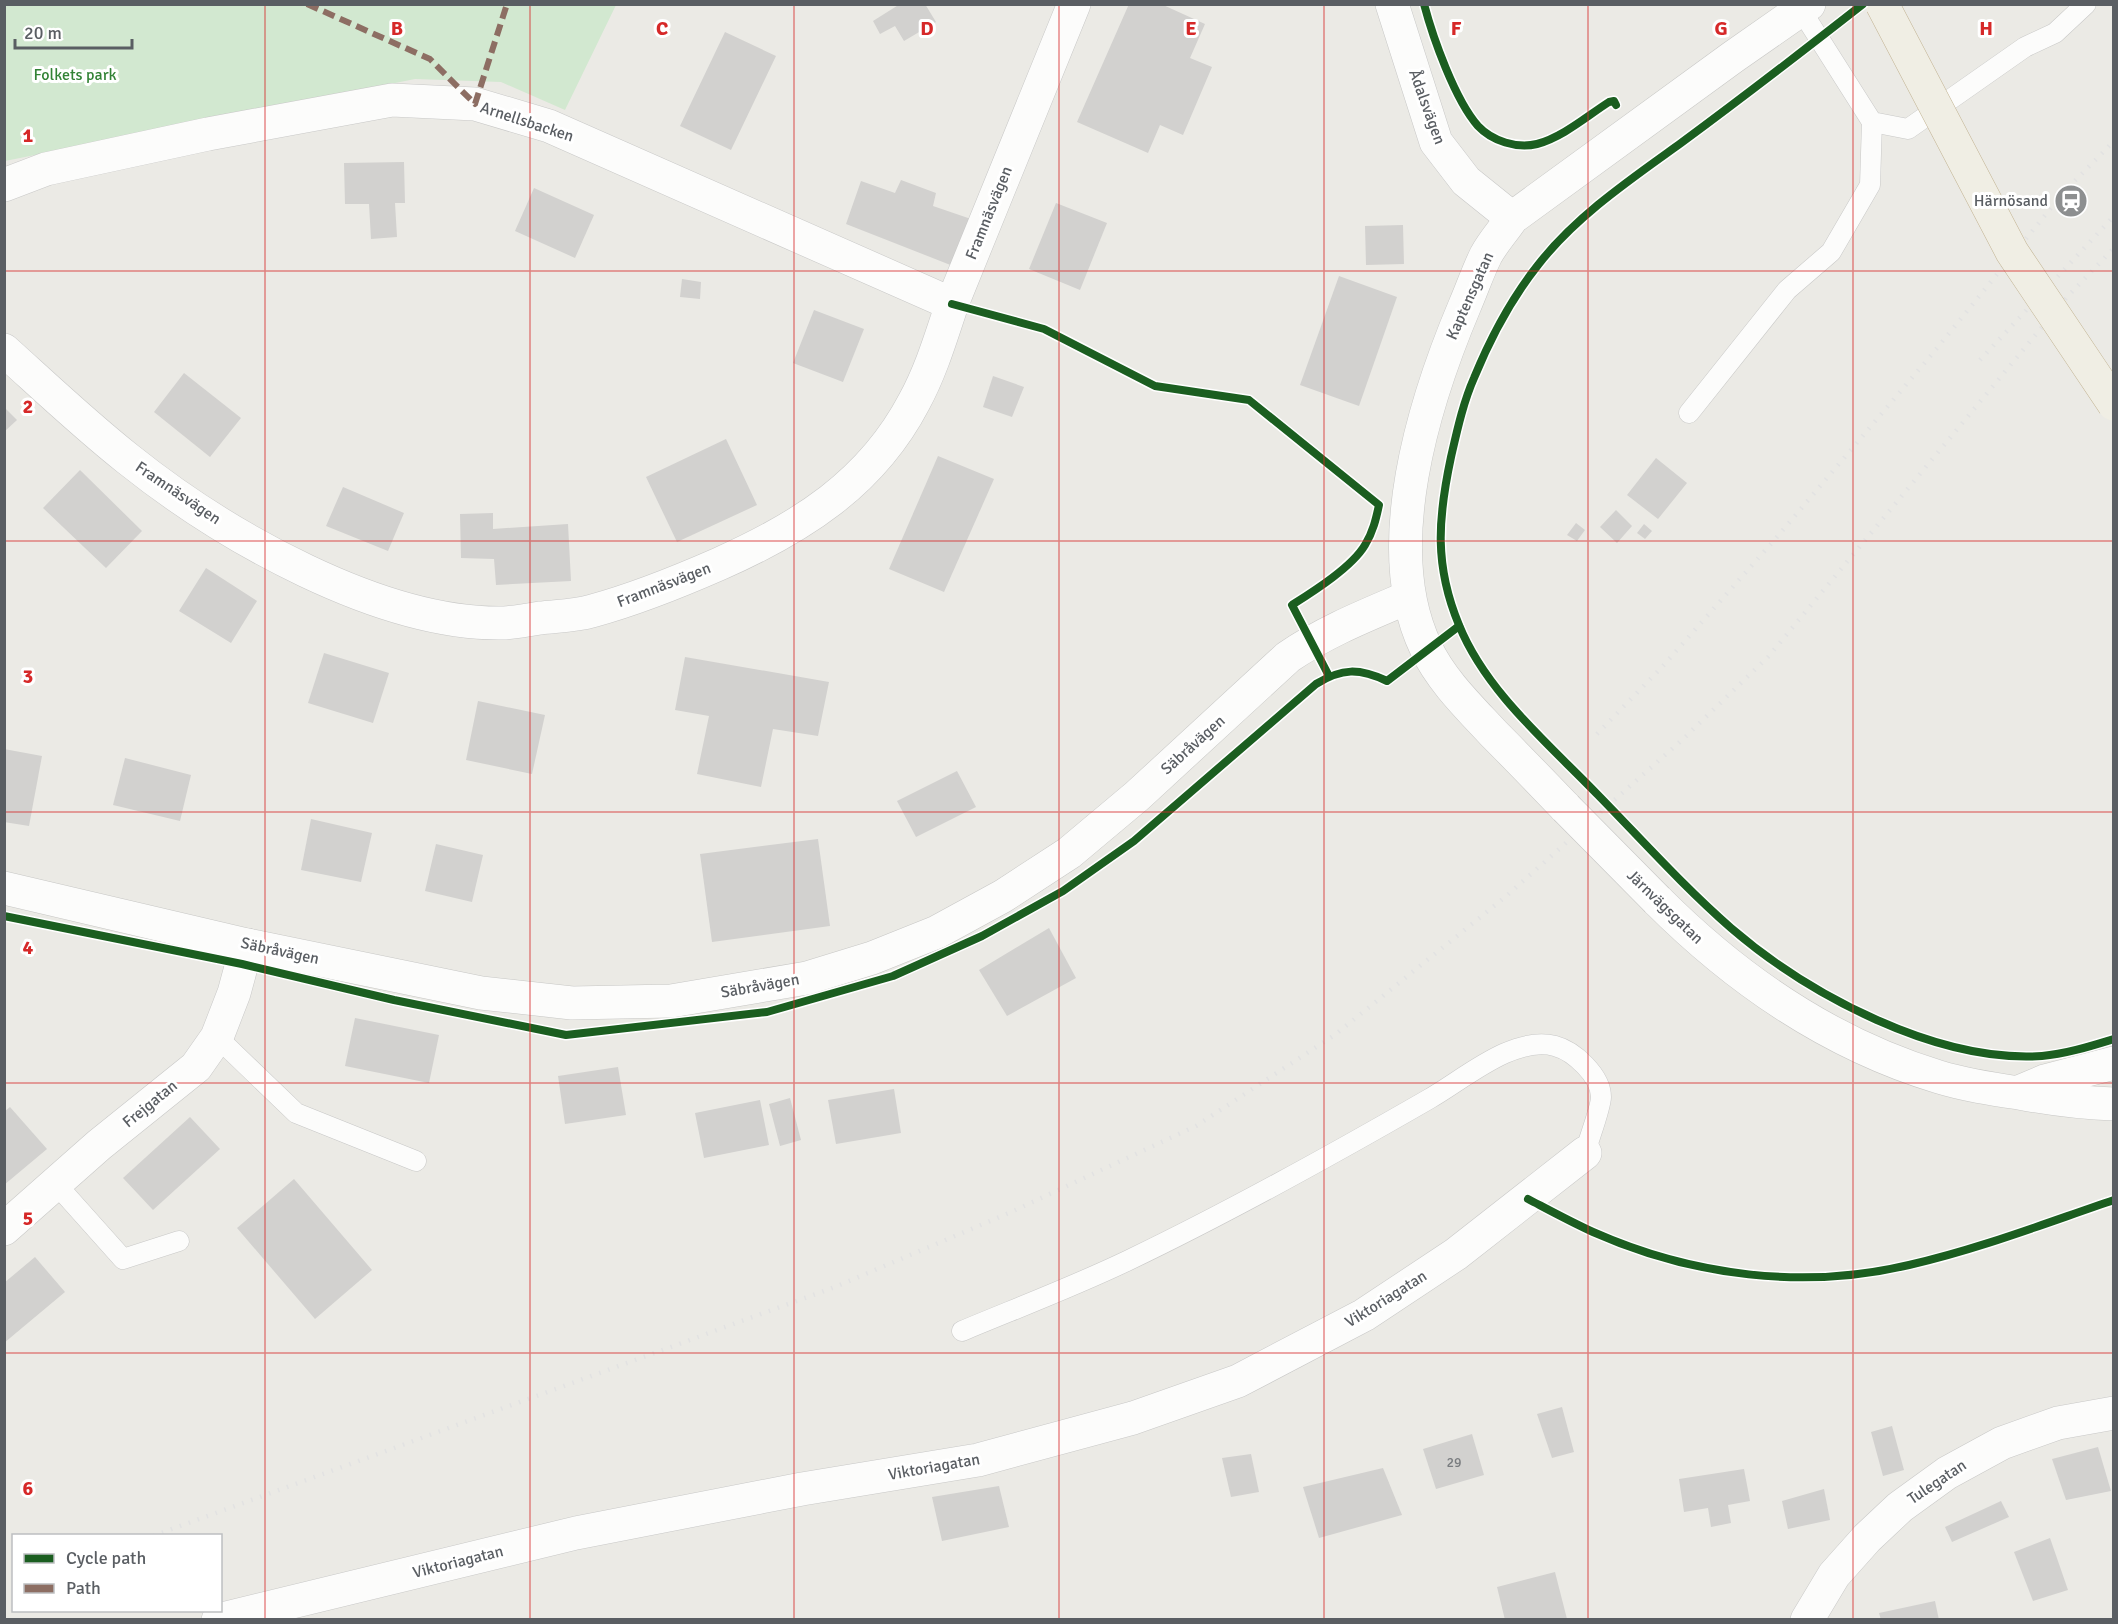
<svg xmlns="http://www.w3.org/2000/svg" width="2118" height="1624" viewBox="0 0 2118 1624" font-family="Signika,sans-serif">
<style>
.green{fill:#d2e8d0}
.building{fill:#d2d1cf}
.lines{fill:none;stroke-linecap:round;stroke-linejoin:round}
.service-casing{stroke:#c8c8c7;stroke-width:21}
.minor-casing{stroke:#c8c8c7;stroke-width:34}
.secondary-casing{stroke:#c7c7c5;stroke-width:34}
.service{stroke:#fcfcfb;stroke-width:20}
.minor{stroke:#fcfcfb;stroke-width:33}
.secondary{stroke:#fcfcfb;stroke-width:33}
.rail{stroke:#e2e2e2;stroke-width:4.5;stroke-dasharray:1.5 8;stroke-linecap:butt}
.secondary-bridge-casing{stroke:#c7c7c5;stroke-width:34;stroke-linecap:butt}
.trunk-bridge-casing{stroke:#c2b392;stroke-width:34;stroke-linecap:butt}
.secondary-bridge{stroke:#fcfcfb;stroke-width:33}
.trunk-bridge{stroke:#f0eee4;stroke-width:33}
.quiet{stroke:#8d6e63;stroke-width:6;stroke-dasharray:12 6;stroke-linecap:butt}
.cycleway-casing{stroke:#fff;stroke-width:11}
.cycleway{stroke:#1b5e20;stroke-width:8}
.grid{fill:none;stroke:#d62828;stroke-width:1.5;stroke-opacity:0.55}
.labels{text-anchor:middle;dominant-baseline:central;stroke-width:6;stroke-linejoin:round;paint-order:stroke}
.number-label{font-size:14px;fill:#797c7f}
.park-label{font-size:16px;fill:#328235;stroke:#fff}
.street-label{font-size:16px;fill:#5a5e63;stroke:#fff}
.poi-label{font-size:16px;fill:#5a5e63;stroke:#fff;text-anchor:end}
.grid-label{font-size:20px;text-anchor:middle;font-weight:bold;fill:#d62828;stroke:#fff;stroke-width:6;stroke-linejoin:round;paint-order:stroke}
</style>
<rect width="100%" height="100%" fill="#ebeae5"/>
<path class="green" d="M5 5H616L565 110 501 82 415 79 5 161Z"/>
<g class="building">
<path d="M900 4H925L936 22 904 41 895 26 880 34 873 21Z"/>
<path d="M1129 4H1161L1205 24 1190 58 1212 67 1183 135 1160 125 1148 153 1077 122Z"/>
<path d="M725 32 776 56 731 150 680 126Z"/>
<path d="M404 162 405 203H395L397 237 371 239 369 204H345L344 163Z"/>
<path d="M901 180 936 193 933 206 971 219 953 266 846 224 861 181 895 193Z"/>
<path d="M534 188 594 215 575 258 515 231Z"/>
<path d="M1056 203 1107 223 1080 290 1029 269Z"/>
<path d="M1403 225 1404 264 1366 265 1365 226Z"/>
<path d="M1339 276 1397 297 1359 406 1300 385Z"/>
<path d="M682 279 701 282 700 299 680 297Z"/>
<path d="M814 310 864 329 843 382 793 363Z"/>
<path d="M184 373 241 418 210 457 154 412Z"/>
<path d="M993 376 1024 387 1012 417 983 407Z"/>
<path d="M4 407 17 420 4 432Z"/>
<path d="M726 439 757 505 677 542 646 477Z"/>
<path d="M938 456 994 479 944 592 889 569Z"/>
<path d="M1656 458 1687 483 1658 519 1627 495Z"/>
<path d="M80 470 142 531 106 568 43 508Z"/>
<path d="M343 487 404 513 388 551 326 526Z"/>
<path d="M1616 510 1632 526 1617 543 1600 527Z"/>
<path d="M493 513V529L568 524 571 581 496 585 494 559 461 558 460 514Z"/>
<path d="M1576 523 1585 530 1577 541 1567 535Z"/>
<path d="M1644 524 1652 531 1645 539 1637 533Z"/>
<path d="M206 568 257 601 231 643 179 611Z"/>
<path d="M324 653 389 673 373 723 308 703Z"/>
<path d="M685 657 829 682 818 736 773 729 761 787 697 774 709 716 675 710Z"/>
<path d="M478 701 545 715 532 774 466 760Z"/>
<path d="M4 749 42 756 29 826 4 822Z"/>
<path d="M125 758 191 775 180 821 113 805Z"/>
<path d="M957 771 976 807 916 837 897 801Z"/>
<path d="M311 819 372 833 361 882 301 870Z"/>
<path d="M818 839 830 926 712 942 700 854Z"/>
<path d="M436 844 483 855 472 902 425 891Z"/>
<path d="M1049 928 1076 978 1007 1016 979 970Z"/>
<path d="M355 1018 439 1035 429 1083 345 1066Z"/>
<path d="M618 1067 626 1115 565 1124 558 1076Z"/>
<path d="M894 1089 901 1133 836 1144 828 1100Z"/>
<path d="M790 1098 801 1140 780 1146 769 1104Z"/>
<path d="M760 1100 769 1145 704 1158 695 1113Z"/>
<path d="M10 1107 47 1149 4 1185V1112Z"/>
<path d="M190 1117 220 1149 153 1210 123 1178Z"/>
<path d="M294 1179 372 1270 315 1319 237 1228Z"/>
<path d="M35 1257 65 1292 4 1343V1283Z"/>
<path d="M1562 1407 1574 1452 1552 1458 1537 1414Z"/>
<path d="M1892 1426 1904 1470 1883 1476 1871 1432Z"/>
<path d="M1472 1434 1484 1475 1436 1489 1423 1449Z"/>
<path d="M2098 1447 2111 1491 2066 1500 2052 1459Z"/>
<path d="M1251 1454 1259 1492 1231 1497 1222 1458Z"/>
<path d="M1383 1468 1402 1515 1319 1538 1303 1487Z"/>
<path d="M1744 1469 1750 1501 1728 1505 1731 1523 1711 1527 1708 1508 1684 1512 1679 1479Z"/>
<path d="M999 1486 1009 1527 942 1541 932 1497Z"/>
<path d="M1824 1489 1830 1520 1788 1529 1782 1501Z"/>
<path d="M2001 1501 2009 1517 1952 1542 1945 1527Z"/>
<path d="M2050 1538 2068 1590 2033 1601 2014 1552Z"/>
<path d="M1555 1572 1567 1619 1505 1620 1497 1587Z"/>
<path d="M1935 1601 1939 1620H1881L1879 1613Z"/>
</g>
<g class="lines">
<defs>
<g id="service">
<path d="M1801 10 1872 122 1908 129 2025 47 2055 33 2086 4"/>
<path d="M1689 413 1787 290 1831 252 1870 185 1872 122"/>
<path d="M217 1037 296 1113 416 1161"/>
<path d="M56 1184 123 1259 179 1241"/>
<path d="M962 1331C1017 1308 1075 1286 1129 1260 1231 1211 1330 1156 1429 1099 1463 1080 1513 1035 1555 1046 1574 1051 1601 1076 1601 1097 1601 1108 1588 1141 1585 1153"/>
</g>
<g id="minor">
<path d="M1392 4 1436 142 1466 181 1512 218"/>
<path d="M4 185 46 169 208 134 392 100 475 104 549 126 952 304"/>
<path d="M4 350C45 387 85 425 128 459 223 535 381 626 505 623 516 622 528 620 540 618 557 616 575 616 592 611 636 599 678 582 719 564 800 528 871 484 914 402 931 371 941 337 952 304L1074 4"/>
<path d="M4 1229 99 1145 196 1067 217 1037 234 993 247 945"/>
<path d="M218 1620 576 1533 802 1489 978 1460 1133 1418 1238 1381 1364 1315 1456 1254 1585 1153"/>
<path d="M1807 1620 1834 1575 1867 1538 1900 1507 1947 1473 2002 1443 2058 1423 2114 1413"/>
</g>
<g id="secondary">
<path d="M1566 808C1542 783 1518 758 1493 733 1469 707 1441 680 1426 648 1378 548 1424 402 1465 305 1472 289 1478 271 1486 255 1493 242 1504 230 1512 218L1733 57 1809 4"/>
<path d="M4 888 247 945 481 993 572 1003 671 1001 807 978 872 958 937 932 1003 896 1069 853 1137 796 1288 657C1326 631 1367 615 1409 597"/>
<path d="M1657 900C1737 980 1830 1044 1939 1077 1965 1085 1992 1089 2019 1093 2051 1099 2081 1103 2114 1104"/>
<path d="M2019 1092 2045 1081 2114 1063"/>
</g>
</defs>
<use href="#service" class="service-casing"/>
<use href="#minor" class="minor-casing"/>
<use href="#secondary" class="secondary-casing"/>
<use href="#service" class="service"/>
<use href="#minor" class="minor"/>
<use href="#secondary" class="secondary"/>
<g class="rail">
<path d="M1980 360 2114 216"/>
<path d="M1597 734 1662 667 1777 537 1933 353 2064 192 2114 141"/>
<path d="M153 1536 835 1287 1009 1213 1196 1126 1336 1034 1504 898 1682 740 1768 657 2067 297 2114 248"/>
<path d="M4 1593 14 1589"/>
</g>
<defs>
<path id="secondary-bridge" d="M1566 808 1657 900"/>
<path id="trunk-bridge" d="M1882 4 2012 252 2114 404"/>
</defs>
<use href="#secondary-bridge" class="secondary-bridge-casing"/>
<use href="#trunk-bridge" class="trunk-bridge-casing"/>
<use href="#secondary-bridge" class="secondary-bridge"/>
<use href="#trunk-bridge" class="trunk-bridge"/>
<path class="quiet" d="M307 4 430 59 475 104 507 4"/>
<defs>
<g id="cycleway">
<path d="M1424 4C1433 38 1455 100 1478 126 1492 141 1517 149 1537 144 1563 137 1587 116 1609 102L1614 101 1616 105"/>
<path d="M1863 4C1803 51 1742 98 1681 143 1631 179 1576 216 1538 265 1511 299 1490 339 1474 378 1463 403 1457 431 1451 457 1438 518 1434 565 1459 625 1486 692 1549 744 1598 795 1642 840 1684 887 1731 928 1809 995 1937 1063 2042 1056 2066 1054 2091 1046 2114 1039"/>
<path d="M952 304 1044 329 1155 386 1249 400 1379 505C1376 519 1373 532 1365 545 1352 567 1314 591 1292 605L1329 676"/>
<path d="M4 916 242 964 394 1000 566 1035 767 1012 893 976 982 936 1063 891 1134 841 1316 684C1342 668 1359 668 1387 681L1459 626"/>
<path d="M1528 1199C1549 1210 1571 1222 1593 1232 1692 1276 1804 1290 1909 1265 1979 1249 2046 1223 2114 1200"/>
</g>
</defs>
<use href="#cycleway" class="cycleway-casing"/>
<use href="#cycleway" class="cycleway"/>
</g>
<path class="grid" d="M265 4V1620M530 4V1620M794 4V1620M1059 4V1620M1324 4V1620M1588 4V1620M1853 4V1620M4 271H2114M4 541H2114M4 812H2114M4 1083H2114M4 1353H2114"/>
<defs>
<symbol id="station-disc" viewBox="-11 -11 22 22"><circle r="9.5" fill="#8d8f90" stroke="#fff"/><path d="M-3-6H3Q5-6 5-4V2Q5 4 3 4L4.5 6H3L1.5 4h-3L-3 6H-4.5L-3 4Q-5 4-5 2V-4Q-5-6-3-6ZM-3.5-4v3h7v-3ZM-3.5 1v1.5H-2V1ZM2 1v1.5H3.5V1Z" fill="#fff"/></symbol>
</defs>
<g fill-rule="evenodd">
<use href="#station-disc" x="2052" y="182" width="38" height="38"/>
</g>
<g class="labels">
<g class="number-label">
<text x="1454" y="1462">29</text>
</g>
<g class="park-label">
<text x="75" y="75">Folkets park</text>
</g>
<g class="street-label">
<text transform="translate(1427 107) rotate(70)">Ådalsvägen</text>
<text transform="translate(527 122) rotate(18)">Arnellsbacken</text>
<text transform="translate(989 213) rotate(-68)">Framnäsvägen</text>
<text transform="translate(1470 296) rotate(-66)">Kaptensgatan</text>
<text transform="translate(178 493) rotate(34)">Framnäsvägen</text>
<text transform="translate(664 585) rotate(-21)">Framnäsvägen</text>
<text transform="translate(1193 745) rotate(-42)">Säbråvägen</text>
<text transform="translate(1665 907) rotate(44)">Järnvägsgatan</text>
<text transform="translate(280 951) rotate(12)">Säbråvägen</text>
<text transform="translate(760 986) rotate(-10)">Säbråvägen</text>
<text transform="translate(150 1104) rotate(-39)">Frejgatan</text>
<text transform="translate(1386 1299) rotate(-32)">Viktoriagatan</text>
<text transform="translate(934 1467) rotate(-10)">Viktoriagatan</text>
<text transform="translate(1937 1482) rotate(-34)">Tulegatan</text>
<text transform="translate(458 1562) rotate(-14)">Viktoriagatan</text>
</g>
<g class="poi-label">
<text x="2048" y="201">Härnösand</text>
</g>
</g>
<g class="grid-label">
<text x="397" y="35">B</text>
<text x="662" y="35">C</text>
<text x="927" y="35">D</text>
<text x="1191" y="35">E</text>
<text x="1456" y="35">F</text>
<text x="1721" y="35">G</text>
<text x="1986" y="35">H</text>
<text x="28" y="142">1</text>
<text x="28" y="413">2</text>
<text x="28" y="683">3</text>
<text x="28" y="954">4</text>
<text x="28" y="1225">5</text>
<text x="28" y="1495">6</text>
</g>
<rect width="2118" height="1624" fill="none" stroke="#5a5e63" stroke-width="12"/>
<rect x="12" y="1534" width="210" height="78" fill="#ffffff" stroke="#bdbfc1" stroke-width="1.5"/>
<rect x="24" y="1554" width="30" height="9" fill="#1b5e20" stroke="#bdbfc1" stroke-width="1.5"/>
<text x="66" y="1564" font-size="18" fill="#5a5e63">Cycle path</text>
<rect x="24" y="1584" width="30" height="9" fill="#8d6e63" stroke="#bdbfc1" stroke-width="1.5"/>
<text x="66" y="1594" font-size="18" fill="#5a5e63">Path</text>
<path d="M15 39v9h117v-9" fill="none" stroke="#5a5e63" stroke-width="3"/>
<text x="24" y="39" font-size="18" fill="#5a5e63" stroke="#ffffff" stroke-width="4.5" paint-order="stroke">20 m</text>
</svg>
